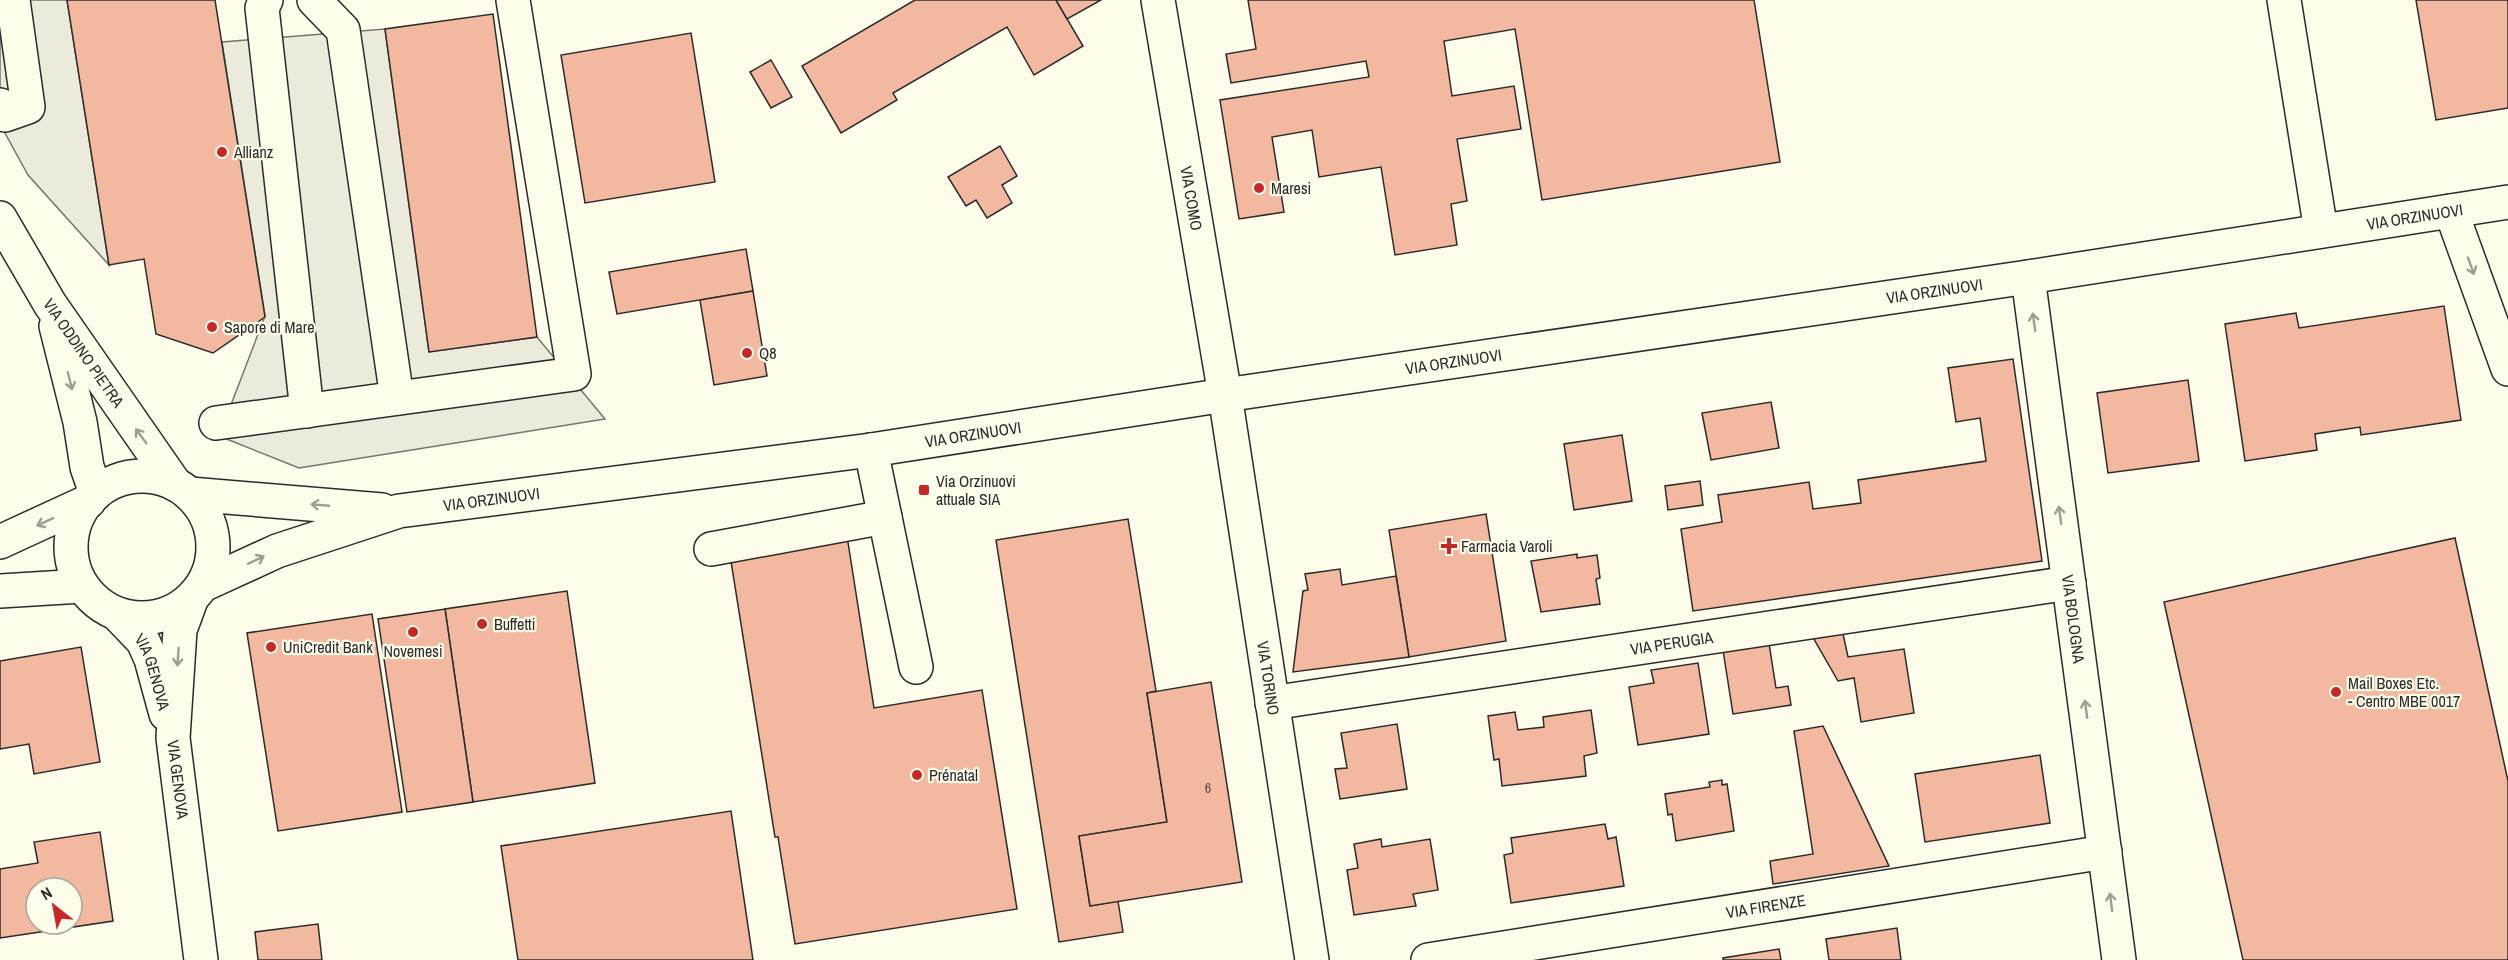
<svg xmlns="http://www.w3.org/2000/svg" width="2508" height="960" viewBox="0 0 2508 960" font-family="'Archivo Narrow',sans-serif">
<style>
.parking{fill:#eceadb;stroke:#74746e;stroke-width:1.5}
.building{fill:#f2b8a0;stroke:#2b2b2b;stroke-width:1.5;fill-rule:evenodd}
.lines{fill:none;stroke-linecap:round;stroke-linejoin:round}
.minor-casing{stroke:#2b2b2b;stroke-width:36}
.major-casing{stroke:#2b2b2b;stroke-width:36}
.minor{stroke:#fdfbea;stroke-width:33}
.major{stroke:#fdfbea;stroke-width:33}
.oneway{stroke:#9e9d94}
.poi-dot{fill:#c62828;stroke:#fdfbea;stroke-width:2}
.labels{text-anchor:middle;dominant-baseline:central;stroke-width:4.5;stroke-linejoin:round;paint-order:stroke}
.number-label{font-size:14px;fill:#5d4e48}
.poi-label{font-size:16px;fill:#2b2b2b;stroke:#fdfbea;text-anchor:start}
.street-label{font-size:16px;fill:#2b2b2b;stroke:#fdfbea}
</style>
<rect width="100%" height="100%" fill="#fdfbea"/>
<g class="parking">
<path d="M0 0H67L109 265 28 175 0 124Z"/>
<path d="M385 29 429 352 537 337 605 419 299 468 219 436 265 316 222 42Z"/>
</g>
<g class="building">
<path d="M67 0H215L265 317 213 353 156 334 144 259 109 265Z"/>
<path d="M915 0H1056L1083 46 1034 75 1007 27 893 93 897 100 841 133 802 66Z"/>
<path d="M1056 0H1101L1067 19Z"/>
<path d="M1248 0H1754L1780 162 1542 200 1515 29 1444 41 1452 96 1514 86 1521 129 1457 139 1467 201 1451 204 1457 245 1395 255 1381 167 1319 177 1312 130 1272 137 1284 212 1239 219 1220 100 1369 77 1366 61 1231 83 1226 54 1256 49Z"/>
<path d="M2416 0H2508V108L2436 120Z"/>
<path d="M493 14 537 337 429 352 385 29Z"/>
<path d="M691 33 715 182 585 203 561 55Z"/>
<path d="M771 60 792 97 771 108 750 72Z"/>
<path d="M1000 146 1017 176 1002 185 1012 203 987 218 976 200 966 206 948 177Z"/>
<path d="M746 249 753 291 617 314 609 272Z"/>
<path d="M753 291 767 376 714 385 700 300Z"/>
<path d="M2444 306 2461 420 2361 435 2360 427 2315 434 2317 450 2245 461 2225 324 2296 313 2299 328Z"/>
<path d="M2013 359 2042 561 1693 611 1681 529 1722 522 1718 495 1809 482 1813 509 1861 503 1858 480 1986 461 1980 418 1956 422 1948 368Z"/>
<path d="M2188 380 2199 461 2108 473 2097 393Z"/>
<path d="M1771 402 1779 448 1711 460 1702 413Z"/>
<path d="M1622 435 1632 501 1574 510 1564 444Z"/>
<path d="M1700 481 1703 505 1668 510 1665 486Z"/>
<path d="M1486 514 1506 641 1409 657 1389 530Z"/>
<path d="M1128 519 1156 691 1147 693 1167 822 1079 836 1090 906 1118 901 1123 932 1059 942 996 540Z"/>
<path d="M847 536 874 708 982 690 1017 909 795 944 778 837H775L730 555Z"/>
<path d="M2455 538 2508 781V960H2243L2164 602Z"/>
<path d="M1577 554V558L1597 555 1600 578 1596 579 1600 604 1541 612 1531 561Z"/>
<path d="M1340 569 1342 585 1396 576 1409 657 1293 672 1303 591 1308 590 1305 574Z"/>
<path d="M567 591 595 783 473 802 445 609Z"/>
<path d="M445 609 473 802 407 812 378 619Z"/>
<path d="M372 614 402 812 278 831 247 633Z"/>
<path d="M1842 629 1848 657 1904 649 1914 713 1861 722 1854 678 1838 681 1811 634Z"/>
<path d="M1768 637 1776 688 1788 686 1791 705 1733 714 1722 644Z"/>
<path d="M81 647 100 762 34 774 29 744 0 749V661Z"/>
<path d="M1698 663 1709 734 1638 745 1629 687 1654 683 1651 670Z"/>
<path d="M1211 682 1242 882 1090 906 1079 836 1167 822 1147 693Z"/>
<path d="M1591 710 1597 753 1584 756 1586 776 1502 786 1499 759 1494 760 1488 716 1515 712 1518 730 1544 727 1543 717Z"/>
<path d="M1397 724 1407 789 1340 799 1335 769 1347 768 1341 733Z"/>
<path d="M1823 726 1889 866 1773 884 1770 861 1813 854 1794 731Z"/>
<path d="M2040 755 2050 823 1925 842 1915 774Z"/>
<path d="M1722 780V785L1727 784 1734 831 1676 841 1672 814 1668 815 1665 794 1710 787 1709 782Z"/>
<path d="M731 811 753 960H518L501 846Z"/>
<path d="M1605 824 1608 839 1616 837 1624 886 1511 903 1504 855 1513 853 1511 838Z"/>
<path d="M100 832 113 921 0 938V869L38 863 34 842ZM36 888H72V924H36Z"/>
<path d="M1381 839 1382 847 1430 839 1438 890 1413 894 1416 906 1354 915 1347 870 1358 868 1354 844Z"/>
<path d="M318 924 322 960H258L255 932Z"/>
<path d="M1897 928 1901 960H1829L1826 939Z"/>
<path d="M1779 949 1781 960H1723V958Z"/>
</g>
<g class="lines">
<defs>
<g id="minor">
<path d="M266 0 262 8 307 411"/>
<path d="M314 0 343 30 397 398"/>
<path id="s1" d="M1158 0 1225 395 1312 960"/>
<path d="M2284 0 2321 231"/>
<path d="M0 105 5 115 28 107 13 0"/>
<path d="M2451 211 2508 369"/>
<path id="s2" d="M0 218 50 304 175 484"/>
<path id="s3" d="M2028 277 2119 960"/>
<path d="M56 326 80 422 87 467 96 493"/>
<path d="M216 423 574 374 513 0"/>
<path d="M871 450 916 667"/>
<path d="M711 549 885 517"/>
<path id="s4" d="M191 600 180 630 173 738 201 960"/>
<path id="s5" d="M117 614 143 641 151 659 166 714"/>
<path id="s6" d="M1272 703 2069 583"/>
<path id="s7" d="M1428 960 2105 852"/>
</g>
<g id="major">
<circle cx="142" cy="547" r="71"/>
<path d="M190 494 382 510"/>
<path d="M0 542 89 501"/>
<path id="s8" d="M203 585 277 551 399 511 871 450 1225 395 2028 277 2508 202"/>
<path d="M0 591 82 586"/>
</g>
</defs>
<use href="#minor" class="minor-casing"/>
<use href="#major" class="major-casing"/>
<use href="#minor" class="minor"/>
<use href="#major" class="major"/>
</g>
<defs><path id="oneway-shaft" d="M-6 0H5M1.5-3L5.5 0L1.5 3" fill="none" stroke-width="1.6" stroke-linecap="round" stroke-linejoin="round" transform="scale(1.5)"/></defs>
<g class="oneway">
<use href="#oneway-shaft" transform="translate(2471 266) rotate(70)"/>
<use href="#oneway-shaft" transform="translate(2034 322) rotate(-98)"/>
<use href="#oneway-shaft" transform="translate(70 381) rotate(76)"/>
<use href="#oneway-shaft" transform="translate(141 436) rotate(-126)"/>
<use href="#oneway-shaft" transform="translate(320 505) rotate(-175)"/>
<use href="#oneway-shaft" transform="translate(2060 515) rotate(-98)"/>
<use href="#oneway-shaft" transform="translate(45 522) rotate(155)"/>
<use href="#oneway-shaft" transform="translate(256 560) rotate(-25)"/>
<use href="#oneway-shaft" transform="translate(178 657) rotate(94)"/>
<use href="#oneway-shaft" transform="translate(2086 709) rotate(-98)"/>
<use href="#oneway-shaft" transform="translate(2111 902) rotate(-97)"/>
</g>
<g class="poi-dot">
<circle cx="222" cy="152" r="6"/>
<circle cx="1259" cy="188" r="6"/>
<circle cx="212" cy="327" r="6"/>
<circle cx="747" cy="353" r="6"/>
<rect x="918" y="484" width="12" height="12" rx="3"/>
<path d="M1446 537h6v6h6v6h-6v6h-6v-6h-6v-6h6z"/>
<circle cx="482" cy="624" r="6"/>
<circle cx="413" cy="632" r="6"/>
<circle cx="271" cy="647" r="6"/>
<circle cx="2336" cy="692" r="6"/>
<circle cx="917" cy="775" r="6"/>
</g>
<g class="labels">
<g class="number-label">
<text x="1208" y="788">6</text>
</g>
<g class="poi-label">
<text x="234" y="152">Allianz</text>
<text x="1271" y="188">Maresi</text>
<text x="224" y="327">Sapore di Mare</text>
<text x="759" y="353">Q8</text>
<text x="936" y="481">Via Orzinuovi<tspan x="936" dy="18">attuale SIA</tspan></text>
<text x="1461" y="546">Farmacia Varoli</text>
<text x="494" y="624">Buffetti</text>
<text x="283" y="647">UniCredit Bank</text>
<text x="413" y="651" text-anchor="middle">Novemesi</text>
<text x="2348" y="683">Mail Boxes Etc.<tspan x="2348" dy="18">- Centro MBE 0017</tspan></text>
<text x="929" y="775">Prénatal</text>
</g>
<g class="street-label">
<text stroke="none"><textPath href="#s1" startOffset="201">VIA COMO</textPath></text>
<text stroke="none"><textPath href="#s8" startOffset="2247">VIA ORZINUOVI</textPath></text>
<text stroke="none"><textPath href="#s8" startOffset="1761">VIA ORZINUOVI</textPath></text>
<text stroke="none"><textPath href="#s2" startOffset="159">VIA ODDINO PIETRA</textPath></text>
<text stroke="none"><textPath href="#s8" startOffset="1275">VIA ORZINUOVI</textPath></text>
<text stroke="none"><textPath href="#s8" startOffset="789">VIA ORZINUOVI</textPath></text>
<text stroke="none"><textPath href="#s8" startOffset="303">VIA ORZINUOVI</textPath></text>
<text stroke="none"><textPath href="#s3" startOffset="345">VIA BOLOGNA</textPath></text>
<text stroke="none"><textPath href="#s6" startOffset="404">VIA PERUGIA</textPath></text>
<text stroke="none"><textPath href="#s5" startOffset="70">VIA GENOVA</textPath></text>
<text stroke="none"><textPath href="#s1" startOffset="687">VIA TORINO</textPath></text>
<text stroke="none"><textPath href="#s4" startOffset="182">VIA GENOVA</textPath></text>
<text stroke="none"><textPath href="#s7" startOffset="342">VIA FIRENZE</textPath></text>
</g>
</g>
<g transform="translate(54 906) rotate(329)"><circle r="28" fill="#fdfbea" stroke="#a9a89e" stroke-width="1.5"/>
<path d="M0-4.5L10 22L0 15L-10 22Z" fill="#c62828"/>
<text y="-9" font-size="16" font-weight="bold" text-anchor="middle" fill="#2b2b2b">N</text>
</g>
</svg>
